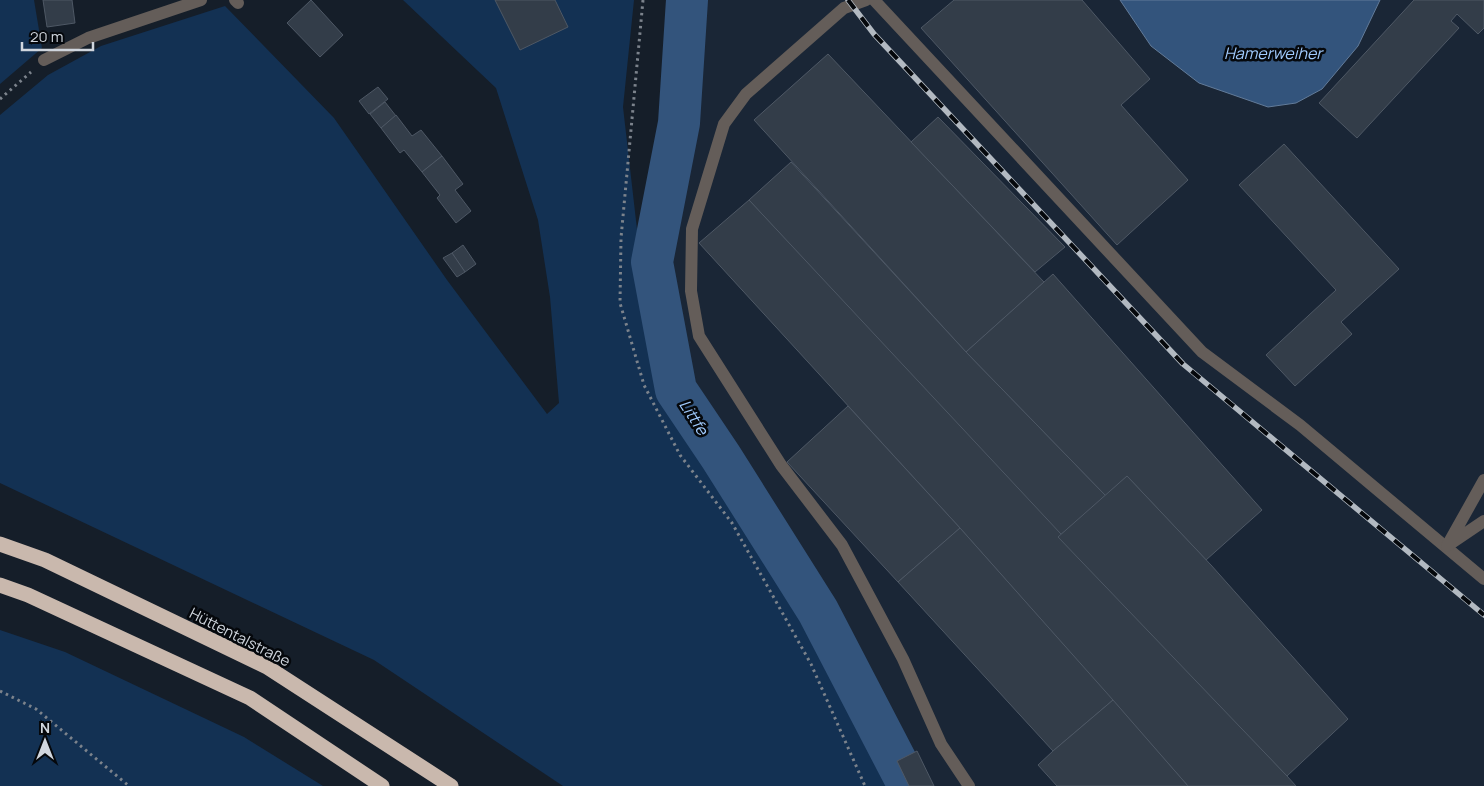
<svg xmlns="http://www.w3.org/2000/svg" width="1484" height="786" viewBox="0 0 1484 786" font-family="Manrope,sans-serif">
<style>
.built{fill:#1a2636}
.green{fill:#133153}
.water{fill:#33547c;stroke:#627b99}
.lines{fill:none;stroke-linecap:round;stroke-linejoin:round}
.river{stroke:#33547c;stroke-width:42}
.building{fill:#333d49;stroke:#4e5865}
.path{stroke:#7c838c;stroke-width:3;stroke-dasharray:2.5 4;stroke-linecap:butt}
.minor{stroke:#645d59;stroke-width:12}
.highway{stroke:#c9b8ad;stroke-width:15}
.rail-casing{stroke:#b2b9c1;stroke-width:5.5}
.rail{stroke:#05080c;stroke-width:4;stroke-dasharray:11;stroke-linecap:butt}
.labels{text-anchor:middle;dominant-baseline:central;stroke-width:5;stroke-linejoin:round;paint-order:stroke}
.street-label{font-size:15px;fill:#d0d6de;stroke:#05080c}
.water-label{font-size:16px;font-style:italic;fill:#a0cafd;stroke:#05080c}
</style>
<rect width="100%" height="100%" fill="#151e29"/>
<path class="built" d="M670 0H1484V786H902L714 440 652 278Z"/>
<g class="green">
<path d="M0 0H34L42 48 0 84Z"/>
<path d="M403 0H634L623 107 646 308 788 532 897 786H563L374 660 0 483V115L48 75 101 46 225 6 334 118 447 280 547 414 559 403 550 297 538 220 496 88Z"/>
<path d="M0 630 65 652 244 737 323 786H0Z"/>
</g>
<path class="water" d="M1120 0H1380L1358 46 1322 89 1296 103 1268 107 1199 83 1151 46Z"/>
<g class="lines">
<path class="river" d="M687 0 679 123 652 262 676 390 721 457 818 611 909 786"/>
</g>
<g class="building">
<path d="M43 0H72L75 23 47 27Z"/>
<path d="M311 0 343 35 320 57 287 23Z"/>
<path d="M495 0H555L568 27 520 50Z"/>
<path d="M954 0H1082L1150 79 1121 105 1188 180 1117 245 921 28Z"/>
<path d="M1414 0H1484V28L1478 34 1457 14 1451 21 1459 28 1357 138 1319 103Z"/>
<path d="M828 54 1044 282 966 352 754 120Z"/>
<path d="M378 87 388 99 369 114 359 101Z"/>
<path d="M385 102 396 116 381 128 370 114Z"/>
<path d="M396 115 412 136 421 130 442 156 422 172 404 150 400 153 381 128Z"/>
<path d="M938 117 1065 247 1035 272 911 142Z"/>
<path d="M1284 144 1399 269 1341 322 1352 334 1295 386 1266 355 1336 290 1239 185Z"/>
<path d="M442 156 463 184 455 190 471 211 456 223 437 198 440 195 422 172Z"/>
<path d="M791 162 966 352 1106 496 1058 537 749 200Z"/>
<path d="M749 200 1287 776 1296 786H1188L960 528 699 243Z"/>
<path d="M463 245 476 264 465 272 452 253Z"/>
<path d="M452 253 465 272 457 277 443 258Z"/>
<path d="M1053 274 1262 510 1206 560 1127 476 1106 496 966 352Z"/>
<path d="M848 406 960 528 898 582 787 462Z"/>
<path d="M1127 476 1211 565 1348 719 1287 776 1058 537Z"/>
<path d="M960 528 1113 700 1053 751 898 582Z"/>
<path d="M1113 700 1188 786H1057L1038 765 1053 751Z"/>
<path d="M917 751 934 786H909L897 761Z"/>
</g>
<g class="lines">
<g class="path">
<path d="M643 0 621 238 620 303 644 385 680 455 732 523 811 664 865 786"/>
<path d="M0 99 31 72"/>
<path d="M0 691 36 709 129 786"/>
</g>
<g class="minor">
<path d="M235 0 238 3"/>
<path d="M866 0 844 8 746 94 724 124 692 229 691 291 699 336 781 465 842 545 903 659 941 744 969 786"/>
<path d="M874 0 1202 352 1300 425 1484 579"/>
<path d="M44 60 88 38 201 0"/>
<path d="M1484 480 1447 546 1484 521"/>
</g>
<g class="highway">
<path d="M0 544 45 560 267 667 451 786"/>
<path d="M0 585 28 595 250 698 382 786"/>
</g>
<defs>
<path id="rail" d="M848 0 874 34 1183 364 1484 615"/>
</defs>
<use href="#rail" class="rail-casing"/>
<use href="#rail" class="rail"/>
</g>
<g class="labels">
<g class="street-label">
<text transform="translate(240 637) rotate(27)">Hüttentalstraße</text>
</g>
<g class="water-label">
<text x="1273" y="53">Hamerweiher</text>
<text transform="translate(694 417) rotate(57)">Littfe</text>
</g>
</g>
<g transform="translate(45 741)" stroke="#05080c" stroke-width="4" paint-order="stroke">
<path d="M0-4L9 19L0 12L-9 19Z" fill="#d0d6de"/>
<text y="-8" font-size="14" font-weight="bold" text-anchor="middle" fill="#d0d6de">N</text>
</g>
<path d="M22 42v8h71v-8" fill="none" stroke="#d0d6de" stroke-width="2.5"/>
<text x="30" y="42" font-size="15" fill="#d0d6de" stroke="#05080c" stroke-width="4" paint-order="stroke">20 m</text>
</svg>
